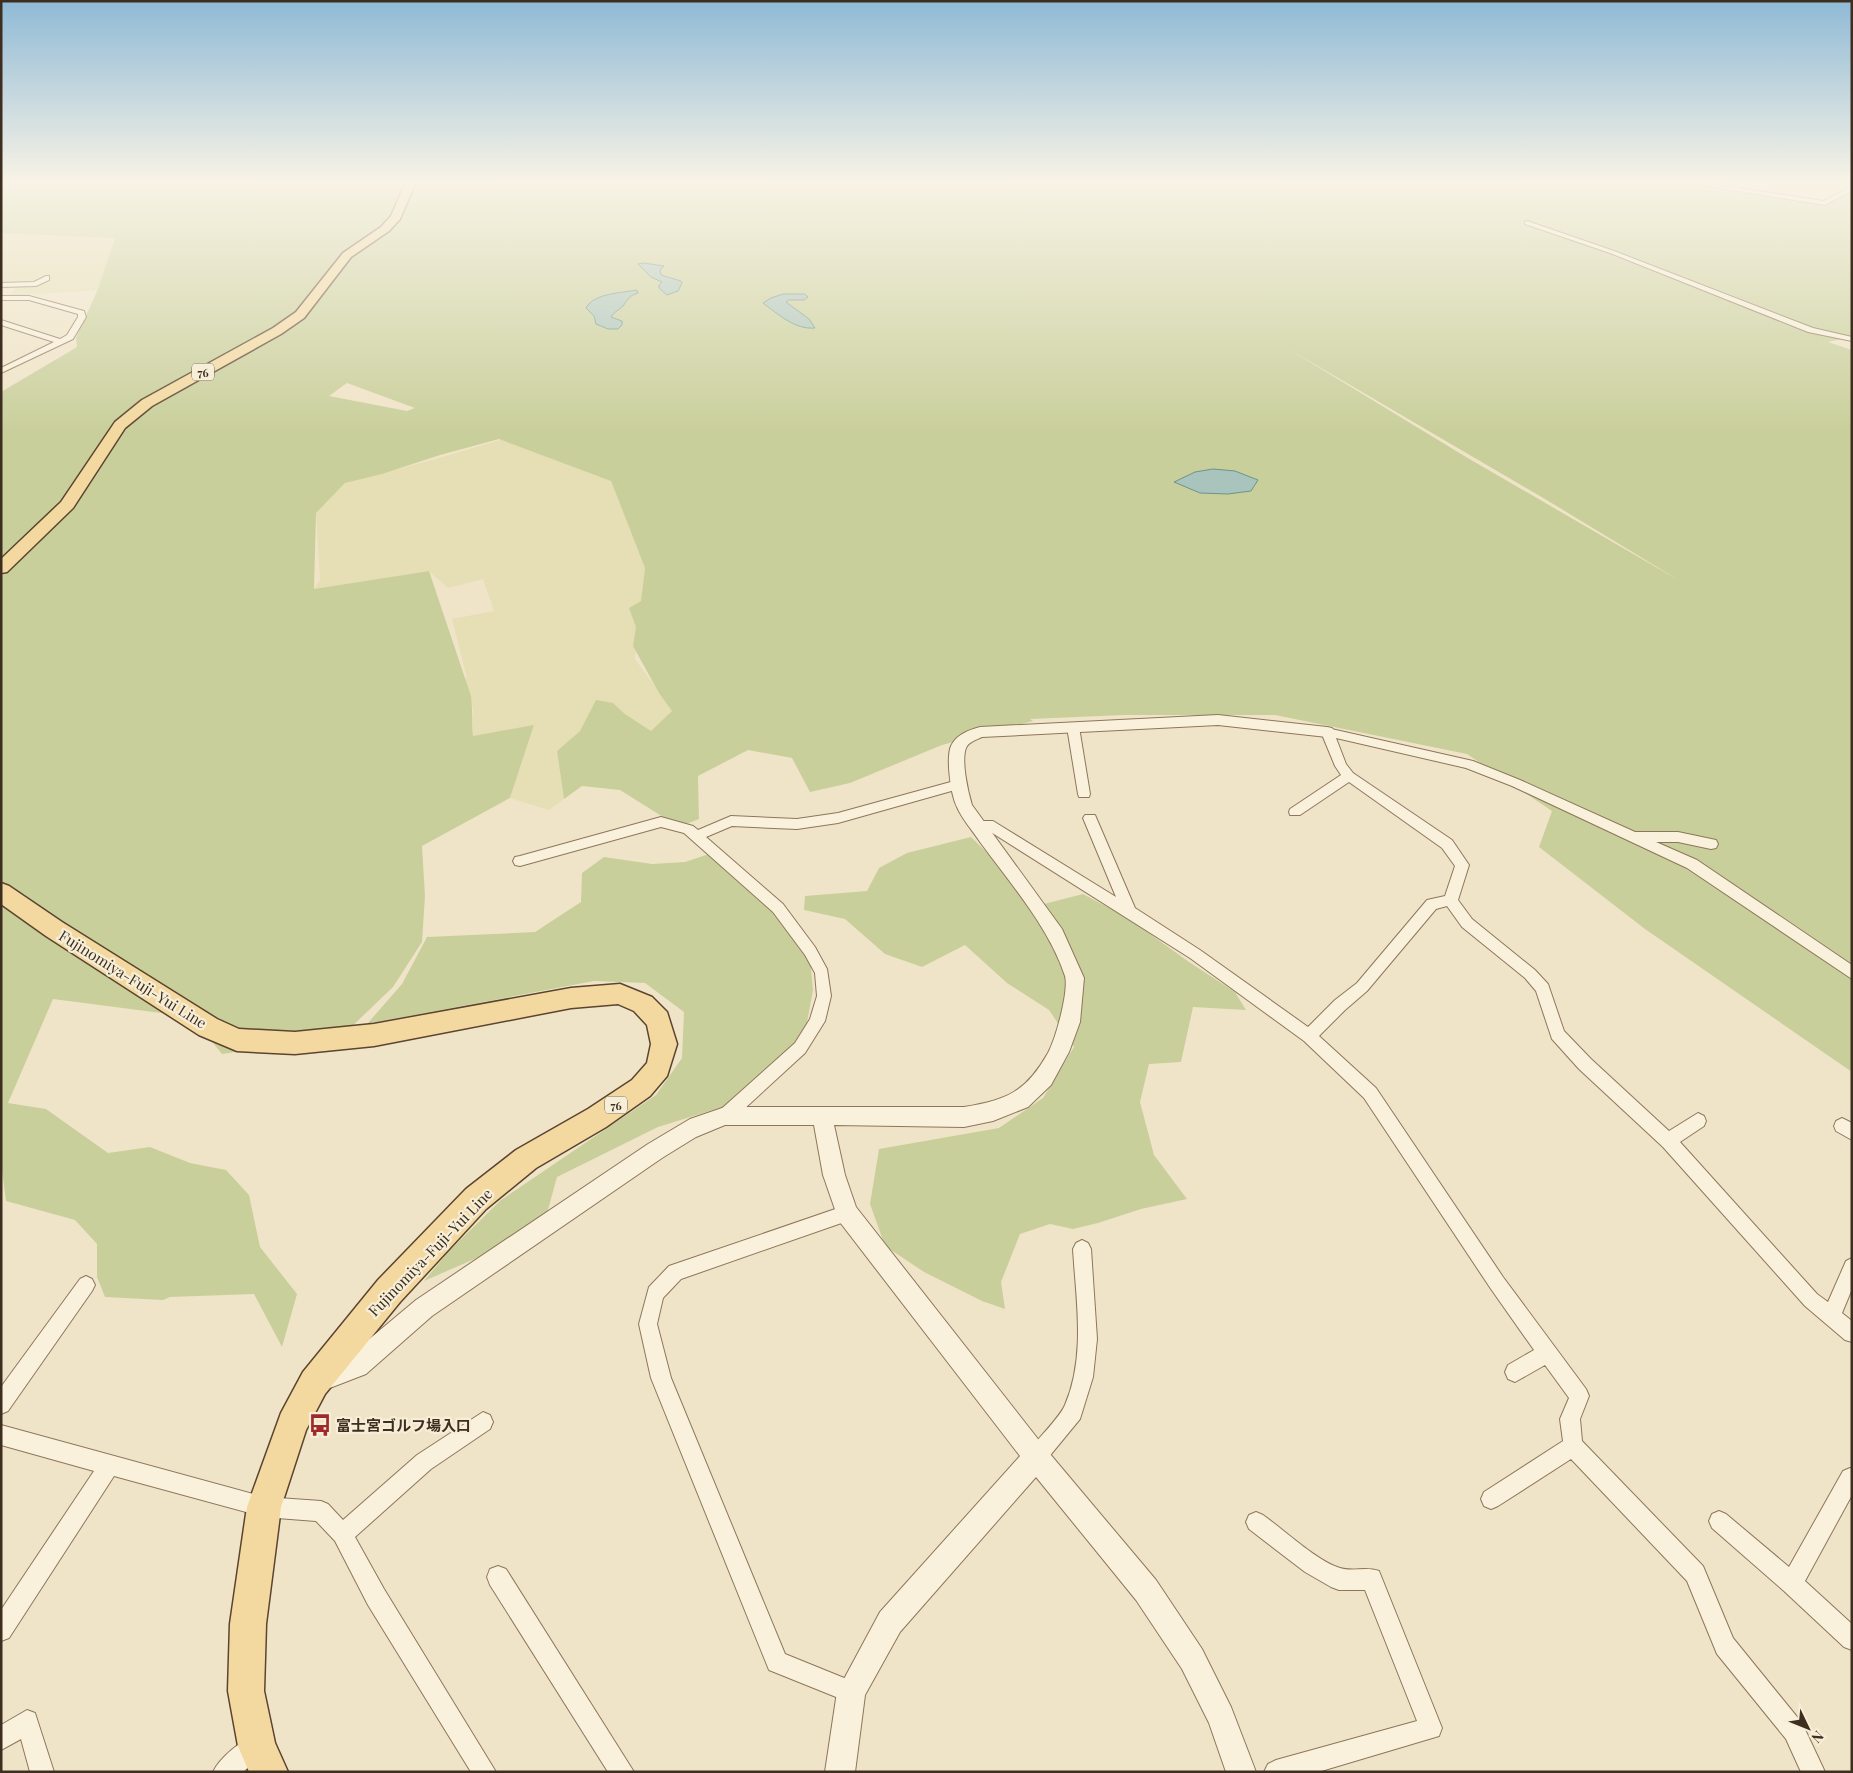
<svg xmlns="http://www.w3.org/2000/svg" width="1853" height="1773" viewBox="0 0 1853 1773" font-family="'Playfair Display','Noto Sans JP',serif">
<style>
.farmland{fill:#e6deb5}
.green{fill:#c9cf9b;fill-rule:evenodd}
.water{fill:#a9c4bc;stroke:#6f938a}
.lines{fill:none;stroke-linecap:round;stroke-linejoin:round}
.minor-casing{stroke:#8d765c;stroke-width:2}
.tertiary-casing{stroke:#8d765c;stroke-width:2}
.primary-casing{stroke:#5b4430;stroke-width:3}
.minor{fill:#faf1dc;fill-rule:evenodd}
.tertiary{fill:#faf1dc;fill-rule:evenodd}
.primary{fill:#f3d9a0;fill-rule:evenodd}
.labels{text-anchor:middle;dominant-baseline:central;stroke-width:4.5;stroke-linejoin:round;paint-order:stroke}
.shield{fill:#f7eed8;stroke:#756857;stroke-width:1}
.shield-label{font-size:11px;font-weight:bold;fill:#3d2e20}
.near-street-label{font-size:15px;fill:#3d2e20;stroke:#f7eed8}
.near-poi-label{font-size:15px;font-weight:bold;fill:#3d2e20;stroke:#f7eed8;text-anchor:start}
</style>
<rect width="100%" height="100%" fill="#f0e4c8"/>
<g class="farmland">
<path d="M1 233 115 237 98 290 10 296 20 283H1Z"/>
<path d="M581 416 611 481 645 568 635 659 673 711 651 731 625 714 613 703 587 718 580 731 557 751 564 799 549 810 510 798 534 726 473 736 471 722 473 711 471 696 464 679 467 678 452 619 494 611 483 579 448 588 429 571 314 589 320 580 316 513 345 483 436 459Z"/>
</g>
<g class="green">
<path d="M1 184H1705L1823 205 1852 194V337L1828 342 1852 350V1072L1645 929 1539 847 1552 811 1467 754 1275 715H1124L1030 719 1033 721 942 745 850 783 810 792 792 758 748 750 698 776 699 819 679 827 620 790 582 786 564 799 557 751 580 731 596 700 613 703 625 714 651 731 672 711 659 693 633 646 636 627 629 608 641 601 645 568 611 481 499 439 440 455 382 474 345 483 316 513 314 589 429 571 471 696C473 710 471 722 473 736L534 725 510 798 422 846 425 896 422 942 393 987 343 1035 222 1054 192 1017 53 999 8 1103 46 1109 108 1153 150 1147 190 1163 226 1170 249 1195 260 1247 297 1294 282 1347 254 1294 170 1297 163 1300 105 1297 97 1277V1244L75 1220 6 1201 1 1162V392L77 347 76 338 98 289 115 238 1 233ZM1287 348 1545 499 1680 581 1466 457ZM347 383 415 408 407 411 329 396Z"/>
<path d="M971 837 1040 905 1083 894 1128 918 1189 962 1235 992 1246 1010 1193 1007 1181 1062 1149 1064 1140 1102 1154 1155 1187 1199 1141 1209 1098 1223 1073 1229 1050 1224 1020 1234 1001 1282 1005 1309 982 1301 924 1272 885 1246 870 1204 879 1149 999 1128 1043 1098 1074 1047 1049 1010 1007 983 965 945 922 967 885 954 845 919 804 910 805 896 867 891 879 868 907 853Z"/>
<path d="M712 853 750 887 778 918 810 958 813 990 806 1028 777 1064 732 1104 658 1127 557 1177 546 1217 486 1254 424 1281 449 1251 501 1200 656 1095 682 1058 684 1012 645 983 594 981 367 1024 402 984 427 937 535 932 581 902 582 873 604 857 652 864 685 862Z"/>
</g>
<g class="water">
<path d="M643 263 664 266 660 270 661 275 681 281 682 283 678 291 667 295 659 288V285L662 282 651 277 638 264Z"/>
<path d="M637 290 638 293C629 296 628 299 623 306 619 310 615 311 611 317L622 321V325L618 329H608L596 324 594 316 586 308C594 293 621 293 637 290Z"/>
<path d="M783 294H805L808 297 804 300H789L786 302 809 319 815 328C795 330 778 314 763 303L771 298Z"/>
<path d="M1213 469 1235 471 1258 480 1251 491 1228 494 1200 493 1174 482 1195 472Z"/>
</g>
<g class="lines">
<defs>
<g id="minor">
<path d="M1693 184H1711L1824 201 1852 186V191L1825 205Z"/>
<path d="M1527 221 1614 251 1813 328 1852 337V341L1808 332 1610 253 1525 224V222Z"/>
<path d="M46 276H49V280L36 286 1 287V283L34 282Z"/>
<path d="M1 296H29L84 311 86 317 73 339 1 373V368L54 342 1 325V320L60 339 67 335 78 317V314L29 300H1Z"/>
<path d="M1073 723 1079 727 1090 794 1089 797H1079L1078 794 1067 727Z"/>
<path d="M1327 728 1473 761 1520 780 1635 832H1678L1716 840 1718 844 1716 848 1711 849 1678 842H1656L1697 860 1852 965V979L1687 868 1512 786 1466 768 1336 738 1346 764 1353 773 1452 840 1469 865 1458 900 1472 919 1535 970 1548 984 1564 1031 1591 1059 1669 1131 1698 1113 1704 1116 1706 1121 1704 1126 1680 1142 1817 1294 1828 1302 1846 1261 1852 1258V1289L1842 1313 1852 1321V1342L1845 1340 1805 1306 1663 1147 1579 1069 1552 1039 1536 991 1525 978 1462 927 1447 906 1436 909 1367 991 1345 1010 1319 1036 1376 1088 1503 1277 1586 1389 1589 1396 1580 1419 1582 1441 1703 1566 1733 1638 1802 1723 1825 1772H1801L1786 1739 1717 1654 1687 1581 1571 1459 1498 1506 1491 1509 1484 1506 1481 1499 1484 1492 1563 1441 1560 1419 1569 1398 1545 1365 1515 1382 1508 1379 1505 1372 1508 1365 1534 1350 1491 1289 1364 1098 1304 1041 1190 958 986 829 970 827 968 824 970 821H993L1116 897 1083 818 1085 815H1095L1135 908 1200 950 1308 1027 1335 1000 1357 983 1427 900 1445 896 1455 866 1442 848 1349 782 1300 815H1290L1289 812 1290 809 1341 775 1335 766 1321 732Z"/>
<path d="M958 780 962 782 964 785 962 788 838 823 797 829 732 826 706 837 783 904 815 947 827 969 831 996 825 1021 805 1053 731 1121 725 1123 719 1121 717 1116 719 1111 795 1043 810 1019 817 996 815 973 805 955 773 912 684 833 661 827 520 866 515 865 513 861 515 857 520 856 661 817 693 826 698 830 731 816 797 819 838 813Z"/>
<path d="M1842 1118 1852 1123V1140L1836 1131 1834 1126 1836 1121Z"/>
<path d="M847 1205 853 1207 856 1213 853 1219 681 1279 663 1298 657 1324 671 1378 785 1654 859 1684 862 1692 859 1700 851 1703 769 1670 651 1378 639 1324 649 1287 669 1266Z"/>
<path d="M1082 1240 1088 1243 1091 1249 1097 1339 1093 1377 1080 1419 1043 1464 1036 1467 1029 1464 1026 1457 1029 1450C1038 1439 1060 1417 1065 1405 1086 1356 1076 1300 1073 1249L1076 1243Z"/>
<path d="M86 1276 92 1279 95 1285 92 1291 8 1411 1 1414V1387L80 1279Z"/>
<path d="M483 1412 490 1415 493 1422 490 1429 431 1469 355 1537 384 1589 496 1772H471L368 1605 335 1541 316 1521 264 1517 114 1476 9 1638 1 1641V1610L94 1471 1 1445V1425L264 1497 321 1501 328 1504 343 1520 417 1455Z"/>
<path d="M1850 1468 1852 1469V1495L1805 1581 1852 1624V1650L1844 1647 1784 1591 1712 1528 1709 1521 1712 1514 1719 1511 1726 1514 1789 1567 1843 1471Z"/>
<path d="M1256 1512 1263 1515C1283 1529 1318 1562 1340 1568 1353 1572 1366 1566 1379 1571L1442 1728 1439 1736 1318 1772H1264L1268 1764 1276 1760 1417 1721 1365 1590H1339L1331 1587 1305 1572 1249 1529 1246 1522 1249 1515Z"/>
<path d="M498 1566 506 1569 634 1772H608L490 1585 487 1577 490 1569Z"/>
<path d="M27 1710 35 1713 54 1772H30L21 1739 1 1750V1725Z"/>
<path d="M256 1734 264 1738 268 1746 264 1754 243 1772H213C220 1757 241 1741 256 1734Z"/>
</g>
<path id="tertiary" d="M1218 715 1327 727 1332 728 1335 732 1332 736 1327 737 1218 725 982 737C976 740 968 742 966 748 961 761 968 792 972 805L1062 929 1084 978 1080 1022 1069 1052 1051 1085 1028 1107 993 1121 964 1127 834 1125 845 1175 856 1207 1045 1448 1156 1580 1202 1649 1231 1707 1256 1772H1226L1209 1723 1182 1669 1136 1600 1036 1477 900 1632 865 1695 855 1772H825L837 1692 880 1612 1020 1456 839 1221 823 1175 814 1125H725L696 1137 662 1158 432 1316 366 1374 322 1391 313 1388 310 1379 313 1370 349 1356 416 1300 648 1144 690 1119 725 1107H964C1007 1100 1026 1092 1048 1053 1056 1038 1069 991 1065 976 1049 927 1010 883 980 842 973 831 962 819 957 807 951 796 945 755 952 744 958 734 969 730 980 727Z"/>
<g id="primary">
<path d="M405 184H415L400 219 389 231 351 257 304 318 281 334 152 406 125 428 73 508 7 572 1 573V559L61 502 115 422 142 400 273 328 296 312 343 253 381 227 391 216Z"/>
<path d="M1 883 9 886 62 922 217 1019 239 1029 295 1032 374 1024 571 988 620 984 652 997 667 1012 677 1044 667 1076 650 1096 606 1127 536 1168 486 1209 400 1302 325 1394 306 1430 281 1507 266 1624 264 1691 275 1743 288 1772H249L238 1746 228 1691 230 1624 247 1507 281 1413 303 1372 378 1280 466 1189 516 1150 588 1109 632 1080 647 1063 651 1044 647 1025 634 1011 618 1004 571 1008 374 1046 295 1054 237 1051 199 1035 46 936 1 904Z"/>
</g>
</defs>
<use href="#minor" class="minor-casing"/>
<use href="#tertiary" class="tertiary-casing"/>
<use href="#primary" class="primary-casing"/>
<use href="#minor" class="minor"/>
<use href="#tertiary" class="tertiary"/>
<use href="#primary" class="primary"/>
</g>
<linearGradient id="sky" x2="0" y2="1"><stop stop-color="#8fbad6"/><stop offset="0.42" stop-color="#f8f3e6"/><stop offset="1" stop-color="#f8f3e6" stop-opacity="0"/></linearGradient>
<rect width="1853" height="433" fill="url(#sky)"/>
<defs>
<symbol id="bus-bare" viewBox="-9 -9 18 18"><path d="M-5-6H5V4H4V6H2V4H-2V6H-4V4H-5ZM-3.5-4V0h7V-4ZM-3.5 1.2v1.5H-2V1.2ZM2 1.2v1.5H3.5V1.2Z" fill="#9e2a2b" stroke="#f7eed8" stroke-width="2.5" paint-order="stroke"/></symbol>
</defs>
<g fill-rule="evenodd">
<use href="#bus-bare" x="304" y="1409" width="32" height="32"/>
</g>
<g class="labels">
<g class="shield">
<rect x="192" y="363.5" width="22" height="17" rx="4"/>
<rect x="605" y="1096.5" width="22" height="17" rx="4"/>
</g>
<g class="shield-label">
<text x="203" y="372">76</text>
<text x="616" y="1105">76</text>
</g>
<g class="near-street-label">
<text transform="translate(133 979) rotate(32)">Fujinomiya-Fuji-Yui Line</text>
<text transform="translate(430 1252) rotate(-46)">Fujinomiya-Fuji-Yui Line</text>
</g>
<g class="near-poi-label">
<text x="336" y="1425">富士宮ゴルフ場入口</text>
</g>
</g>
<rect width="1853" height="1773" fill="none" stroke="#3d2e20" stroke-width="5"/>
<g transform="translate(1808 1728) rotate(133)" stroke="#f7eed8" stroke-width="4" paint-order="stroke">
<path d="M0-4L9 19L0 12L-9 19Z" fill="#3d2e20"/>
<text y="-8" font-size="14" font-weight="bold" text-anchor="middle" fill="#3d2e20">N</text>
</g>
</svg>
